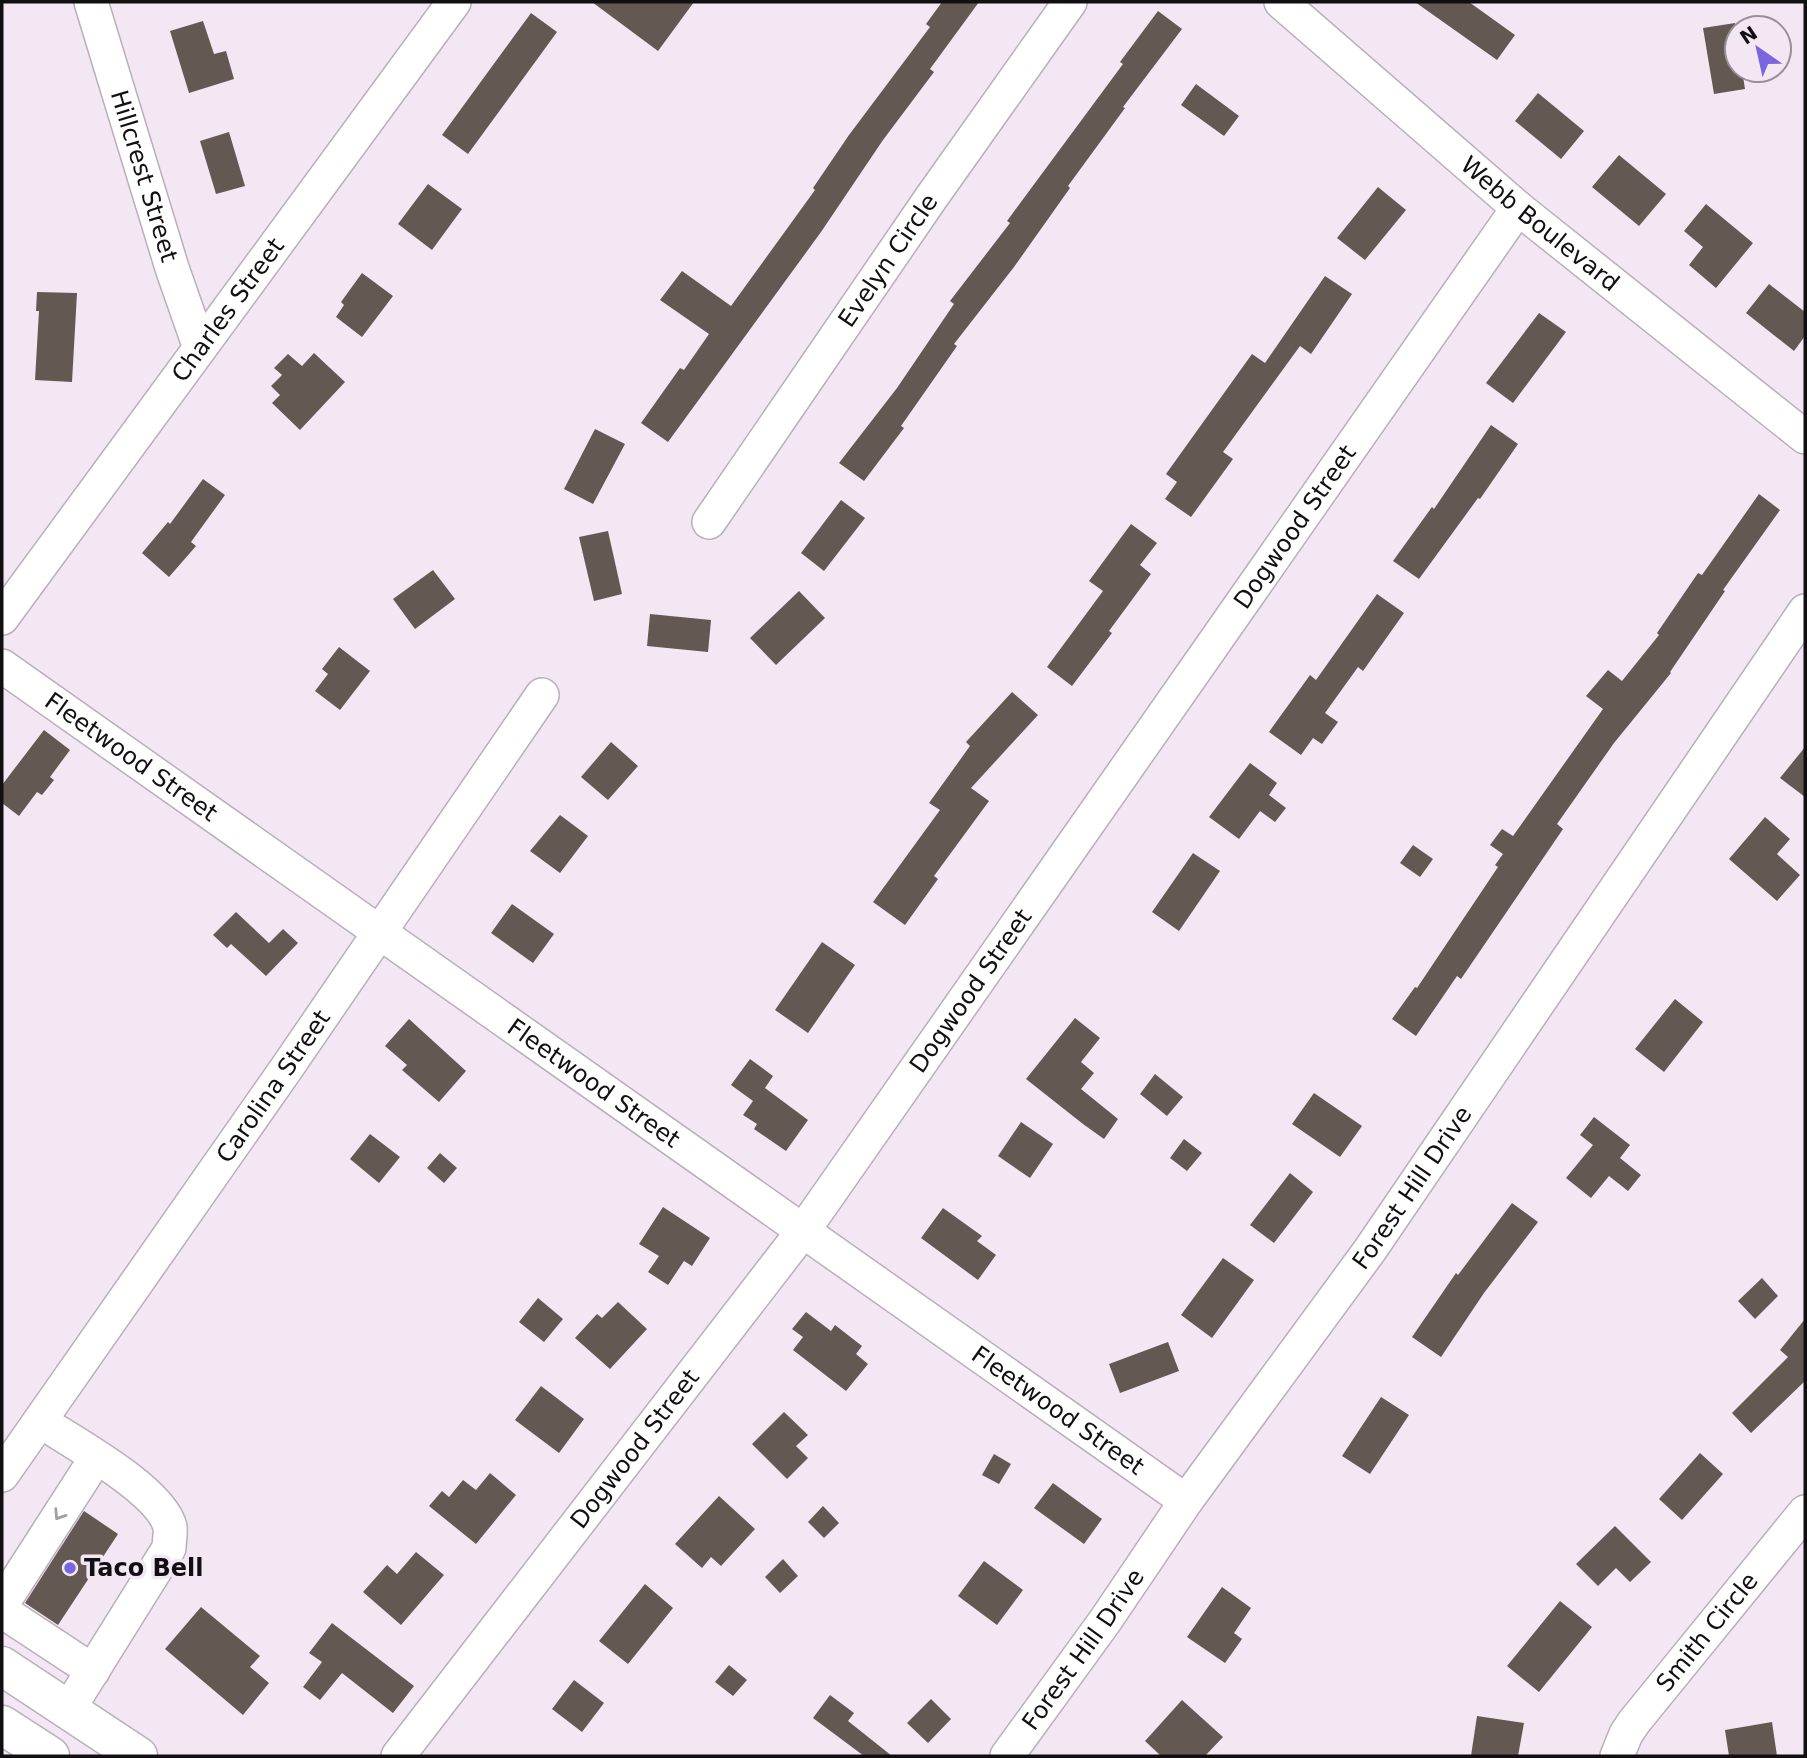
<svg xmlns="http://www.w3.org/2000/svg" width="1807" height="1758" viewBox="0 0 1807 1758" font-family="'DejaVu Sans',sans-serif">
<style>
.building{fill:#645852}
.lines{fill:none;stroke-linecap:round;stroke-linejoin:round}
.minor-casing{stroke:#b9afba;stroke-width:36}
.major-casing{stroke:#b9afba;stroke-width:41}
.minor{stroke:#fff;stroke-width:33}
.major{stroke:#fff;stroke-width:38}
.oneway{stroke:#a09fa1}
.poi-dot{fill:#7b65e0;stroke:#f2e7f3;stroke-width:2.5}
.labels{text-anchor:middle;dominant-baseline:central;stroke-width:7;stroke-linejoin:round;paint-order:stroke}
.street-label{font-size:24px;fill:#120f13;stroke:#f2e7f3}
.poi-label{font-size:24px;font-weight:bold;fill:#120f13;stroke:#f2e7f3;text-anchor:start}
</style>
<rect width="100%" height="100%" fill="#f2e7f3"/>
<g class="building">
<path d="M592 2H694L658 51Z"/>
<path d="M942 2H979L930 69 934 72 883 140 821 232 668 442 641 423 680 368 684 370 709 334 660 300 682 271 731 306 815 190 813 188 849 135 930 27 926 24Z"/>
<path d="M1415 2H1469L1515 35 1497 60Z"/>
<path d="M1158 11 1182 29 1123 107 1125 108 1068 186 1070 188 1014 267 954 344 957 346 901 426 904 428 864 481 839 463 897 388 954 304 950 301 1010 223 1007 221 1123 64 1120 62Z"/>
<path d="M531 13 557 32 468 154 442 135Z"/>
<path d="M203 21 214 54 226 51 234 79 189 93 170 31Z"/>
<path d="M1735 23 1737 70H1742L1745 89 1714 94 1703 28Z"/>
<path d="M1196 84 1239 116 1224 136 1181 105Z"/>
<path d="M1538 93 1584 131 1561 159 1515 121Z"/>
<path d="M229 132 245 186 216 194 200 141Z"/>
<path d="M1619 155 1666 194 1639 226 1592 187Z"/>
<path d="M428 184 462 209 432 250 398 224Z"/>
<path d="M1378 187 1406 210 1365 260 1337 238Z"/>
<path d="M1706 204 1753 243 1716 288 1689 265 1703 247 1684 231Z"/>
<path d="M362 273 393 296 362 337 336 317 344 305 341 302Z"/>
<path d="M1325 276 1352 294 1311 354 1300 346 1223 452 1233 459 1191 517 1165 499 1177 482 1166 474 1252 354 1265 363Z"/>
<path d="M1769 284 1805 312V336L1794 351 1746 313Z"/>
<path d="M37 292 77 293 72 382 35 380 39 311H36Z"/>
<path d="M1539 313 1566 332 1513 403 1486 383Z"/>
<path d="M314 353 345 382 300 430 272 403 280 395 271 386 282 375 274 368 288 354 302 366Z"/>
<path d="M1491 425 1518 444 1480 499 1478 498 1419 579 1393 561 1432 507 1434 509Z"/>
<path d="M595 429 625 444 593 504 564 489Z"/>
<path d="M203 479 225 495 191 542 196 546 169 577 142 553 168 522 170 524Z"/>
<path d="M1759 494 1780 510 1723 590 1725 591 1670 672 1671 673 1614 743 1557 824 1563 829 1461 979 1457 976 1416 1036 1392 1019 1415 987 1417 988 1498 867 1495 865 1503 854 1490 845 1502 829 1513 836 1603 709 1586 696 1608 670 1622 681 1659 635 1657 633 1698 573 1702 575Z"/>
<path d="M841 500 865 518 824 571 801 553Z"/>
<path d="M1131 524 1157 543 1140 565 1151 574 1109 631 1112 633 1072 686 1047 667 1103 591 1089 581Z"/>
<path d="M608 531 622 594 594 601 579 537Z"/>
<path d="M433 570 455 599 415 629 393 599Z"/>
<path d="M799 591 825 618 776 665 750 638Z"/>
<path d="M1377 594 1404 613 1363 671 1358 667 1325 713 1338 722 1322 744 1313 738 1301 755 1269 732 1310 675 1316 680Z"/>
<path d="M650 614 711 620 708 652 647 646Z"/>
<path d="M339 647 370 671 340 710 315 691 328 674 322 669Z"/>
<path d="M1012 692 1038 715 971 788 989 801 934 876 938 879 905 925 873 902 940 810 929 803 970 746 966 742Z"/>
<path d="M44 730 70 750 50 777 54 780 42 795 37 792 19 816 2 803V785Z"/>
<path d="M611 742 638 766 608 800 581 777Z"/>
<path d="M1805 747V797L1780 778Z"/>
<path d="M1250 763 1277 783 1269 795 1286 808 1275 822 1260 811 1239 839 1209 817Z"/>
<path d="M560 815 588 836 560 873 530 851Z"/>
<path d="M1765 817 1790 839 1777 854 1800 875 1777 901 1729 859Z"/>
<path d="M1413 845 1433 859 1420 877 1400 863Z"/>
<path d="M1193 853 1220 871 1179 931 1152 912Z"/>
<path d="M512 904 554 934 533 963 491 933Z"/>
<path d="M236 912 269 943 283 929 298 943 266 976 231 944 227 948 213 935Z"/>
<path d="M822 942 855 965 808 1033 775 1010Z"/>
<path d="M1675 999 1703 1022 1664 1072 1635 1049Z"/>
<path d="M1075 1018 1100 1038 1081 1062 1094 1073 1081 1089 1118 1119 1104 1139 1083 1124 1026 1079Z"/>
<path d="M409 1019 466 1071 439 1102 402 1070 407 1065 385 1046Z"/>
<path d="M750 1059 773 1076 765 1088 808 1120 786 1151 754 1129 757 1124 743 1115 753 1101 731 1085Z"/>
<path d="M1155 1074 1183 1097 1167 1116 1140 1094Z"/>
<path d="M1314 1093 1362 1126 1340 1157 1292 1124Z"/>
<path d="M1594 1117 1630 1145 1620 1158 1641 1175 1628 1191 1609 1176 1591 1198 1566 1178 1593 1145 1580 1135Z"/>
<path d="M1021 1122 1053 1144 1030 1178 998 1156Z"/>
<path d="M370 1134 400 1157 379 1183 350 1159Z"/>
<path d="M1184 1139 1202 1153 1187 1171 1170 1158Z"/>
<path d="M440 1153 457 1168 444 1183 427 1168Z"/>
<path d="M1290 1173 1313 1192 1274 1243 1250 1225Z"/>
<path d="M1512 1203 1538 1222 1484 1293 1441 1357 1412 1337 1456 1273 1458 1275Z"/>
<path d="M663 1207 710 1238 692 1266 684 1261 668 1285 648 1272 659 1256 639 1244Z"/>
<path d="M943 1208 982 1236 977 1241 996 1255 978 1280 921 1238Z"/>
<path d="M1223 1258 1254 1280 1212 1338 1181 1315Z"/>
<path d="M1762 1278 1778 1296 1755 1319 1738 1301Z"/>
<path d="M538 1298 563 1319 544 1342 519 1322Z"/>
<path d="M618 1302 647 1329 610 1369 575 1338 597 1314 602 1318Z"/>
<path d="M806 1312 831 1331 835 1325 862 1346 856 1354 868 1364 846 1391 793 1350 803 1337 792 1329Z"/>
<path d="M1805 1319V1381L1751 1433 1732 1413 1788 1357 1780 1350Z"/>
<path d="M1168 1342 1179 1371 1120 1393 1109 1364Z"/>
<path d="M541 1386 584 1419 559 1453 515 1420Z"/>
<path d="M1381 1397 1409 1415 1370 1474 1342 1456Z"/>
<path d="M784 1412 808 1435 796 1446 808 1458 787 1479 752 1444Z"/>
<path d="M1700 1453 1723 1474 1682 1520 1659 1499Z"/>
<path d="M994 1454 1011 1464 999 1484 982 1475Z"/>
<path d="M490 1473 516 1495 476 1544 429 1506 442 1491 449 1497 463 1480 476 1490Z"/>
<path d="M1053 1483 1102 1519 1084 1544 1034 1508Z"/>
<path d="M719 1496 755 1529 721 1566 711 1557 702 1568 675 1544Z"/>
<path d="M823 1506 839 1523 824 1538 808 1522Z"/>
<path d="M84 1511 118 1534 58 1625 25 1603Z"/>
<path d="M1615 1526 1651 1562 1630 1582 1616 1568 1598 1586 1576 1564Z"/>
<path d="M416 1552 444 1575 401 1625 363 1592 387 1565 397 1574Z"/>
<path d="M783 1559 798 1576 780 1593 765 1577Z"/>
<path d="M984 1561 1023 1590 997 1625 958 1596Z"/>
<path d="M645 1584 673 1608 628 1664 599 1641Z"/>
<path d="M1222 1587 1251 1608 1234 1633 1242 1639 1225 1663 1187 1637Z"/>
<path d="M1560 1601 1592 1627 1539 1692 1507 1666Z"/>
<path d="M201 1607 260 1656 250 1667 269 1683 243 1715 165 1649Z"/>
<path d="M332 1623 414 1686 393 1713 342 1673 320 1700 303 1687 322 1662 309 1653Z"/>
<path d="M729 1665 747 1680 733 1696 715 1682Z"/>
<path d="M574 1680 604 1703 582 1732 552 1709Z"/>
<path d="M830 1695 854 1713 848 1721 892 1756H864L813 1718Z"/>
<path d="M931 1699 951 1719 928 1743 907 1723Z"/>
<path d="M1182 1700 1223 1737 1205 1756H1161L1145 1741Z"/>
<path d="M1477 1716 1524 1723 1518 1756H1471Z"/>
<path d="M1772 1722 1777 1756H1729L1725 1730Z"/>
</g>
<g class="lines">
<defs>
<g id="minor">
<path id="s1" d="M91 2 172 268 200 348"/>
<path id="s2" d="M1281 2 1518 208 1805 437"/>
<path id="s3" d="M709 522 931 198 1070 2"/>
<path id="s4" d="M2 618 454 2"/>
<path id="s5" d="M2 666 1186 1501"/>
<path d="M40 1421C72 1442 161 1490 170 1527 171 1533 169 1542 169 1548L68 1710"/>
<path id="s6" d="M2 1475 286 1069 542 695"/>
<path d="M2 1604 96 1458"/>
<path d="M2 1611 93 1671"/>
<path id="s7" d="M398 1756 803 1231 1518 208"/>
<path id="s8" d="M1007 1756 1105 1621 1186 1501 1370 1250 1805 611"/>
<path id="s9" d="M1617 1756 1626 1734 1634 1722 1805 1512"/>
</g>
<g id="major">
<path d="M2 1666 138 1756"/>
<path d="M2 1725 50 1756"/>
</g>
</defs>
<use href="#minor" class="minor-casing"/>
<use href="#major" class="major-casing"/>
<use href="#minor" class="minor"/>
<use href="#major" class="major"/>
</g>
<defs><path id="oneway-chevron" d="M-2-3.5L2.5 0L-2 3.5" fill="none" stroke-width="1.6" stroke-linecap="round" stroke-linejoin="round" transform="scale(1.75)"/></defs>
<use class="oneway" href="#oneway-chevron" transform="translate(59 1515) rotate(123)"/>
<circle class="poi-dot" cx="70" cy="1568" r="7"/>
<g class="labels">
<g class="street-label">
<text stroke="none"><textPath href="#s1" startOffset="182">Hillcrest Street</textPath></text>
<text stroke="none"><textPath href="#s2" startOffset="341">Webb Boulevard</textPath></text>
<text stroke="none"><textPath href="#s3" startOffset="317">Evelyn Circle</textPath></text>
<text stroke="none"><textPath href="#s4" startOffset="382">Charles Street</textPath></text>
<text stroke="none"><textPath href="#s7" startOffset="1522">Dogwood Street</textPath></text>
<text stroke="none"><textPath href="#s5" startOffset="158">Fleetwood Street</textPath></text>
<text stroke="none"><textPath href="#s7" startOffset="956">Dogwood Street</textPath></text>
<text stroke="none"><textPath href="#s5" startOffset="724">Fleetwood Street</textPath></text>
<text stroke="none"><textPath href="#s6" startOffset="474">Carolina Street</textPath></text>
<text stroke="none"><textPath href="#s8" startOffset="698">Forest Hill Drive</textPath></text>
<text stroke="none"><textPath href="#s5" startOffset="1292">Fleetwood Street</textPath></text>
<text stroke="none"><textPath href="#s7" startOffset="388">Dogwood Street</textPath></text>
<text stroke="none"><textPath href="#s9" startOffset="154">Smith Circle</textPath></text>
<text stroke="none"><textPath href="#s8" startOffset="131">Forest Hill Drive</textPath></text>
</g>
<g class="poi-label">
<text x="84" y="1568">Taco Bell</text>
</g>
</g>
<rect width="1807" height="1758" fill="none" stroke="#120f13" stroke-width="7"/>
<g transform="translate(1758 49) rotate(326)"><circle r="33" fill="#f2e7f3" stroke="#989199" stroke-width="2"/>
<path d="M0-5L12 26L0 18L-12 26Z" fill="#7b65e0"/>
<text y="-10" font-size="19" font-weight="bold" text-anchor="middle" fill="#120f13">N</text>
</g>
</svg>
